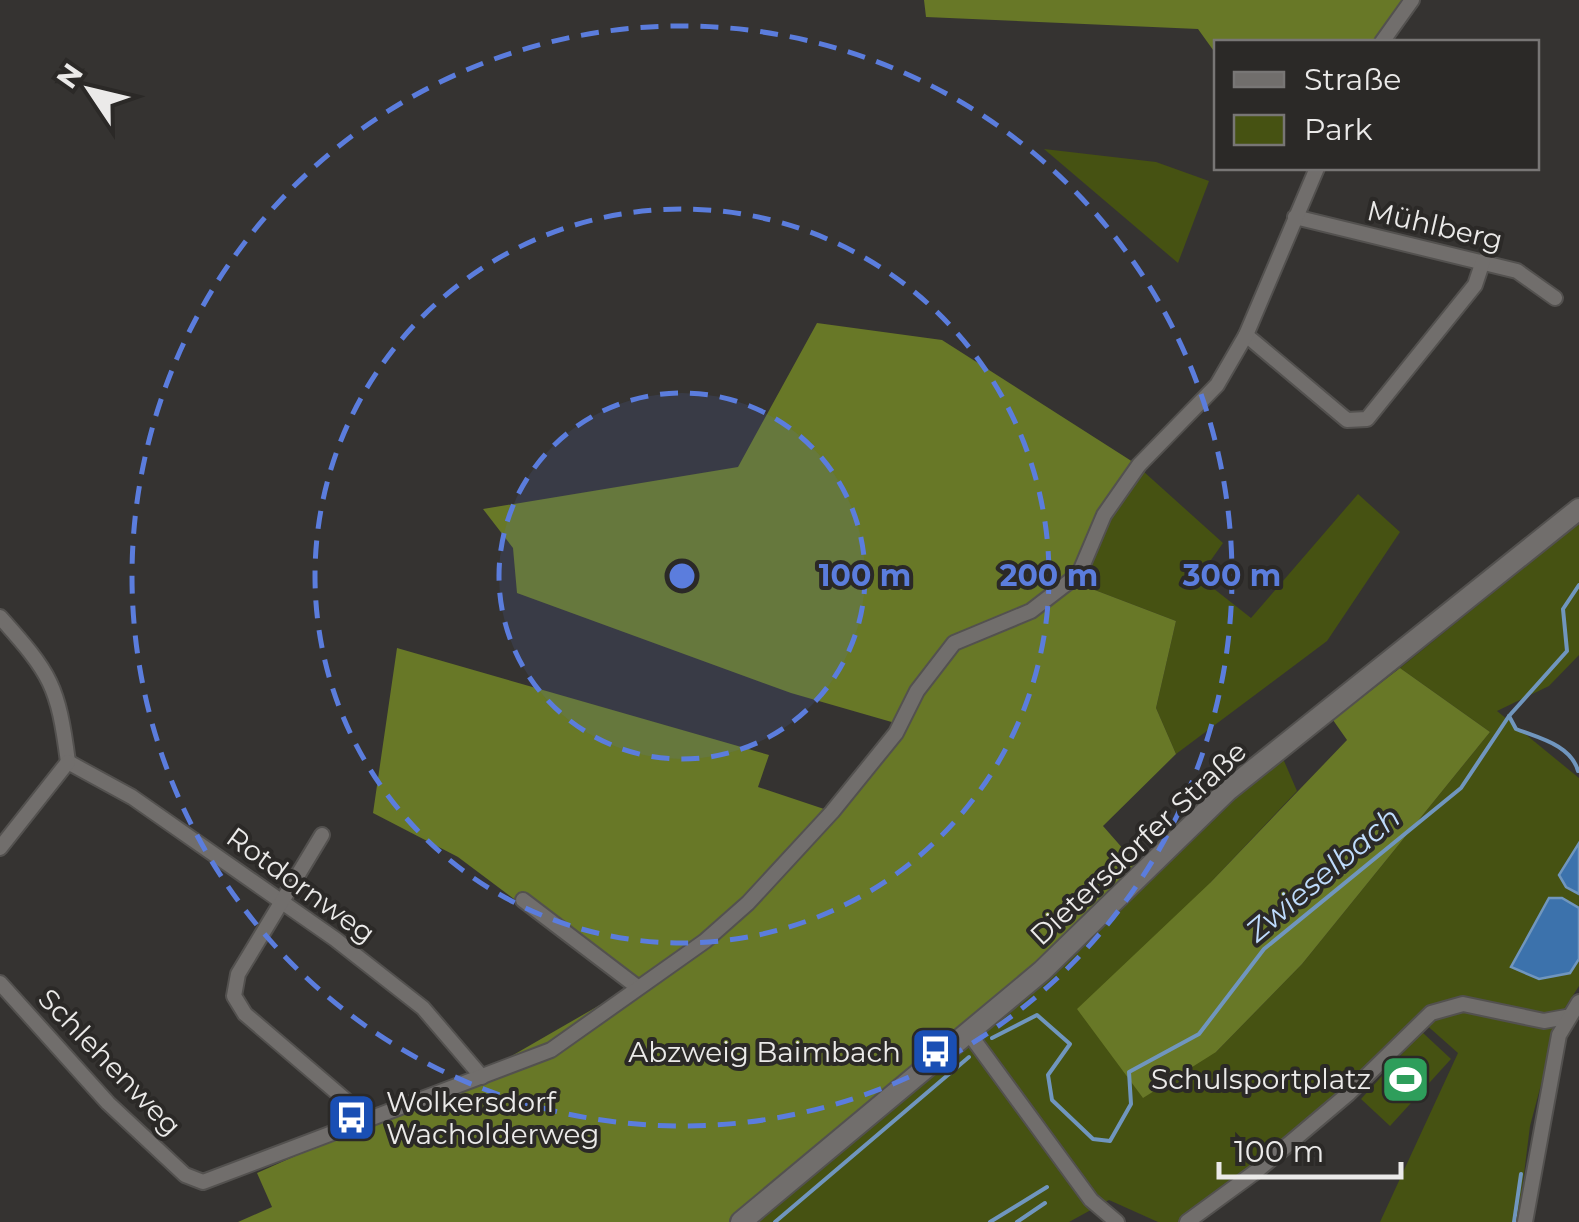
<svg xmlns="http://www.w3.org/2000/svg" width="1579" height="1222" viewBox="0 0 1579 1222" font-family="Montserrat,sans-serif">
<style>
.green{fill:#465212}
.forest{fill:#687827}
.water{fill:#3c72ac;stroke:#7096be;stroke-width:2.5}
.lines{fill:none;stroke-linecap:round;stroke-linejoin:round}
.stream{stroke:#7096be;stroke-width:4}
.street-casing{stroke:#53514f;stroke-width:18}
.secondary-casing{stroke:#53514f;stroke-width:24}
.street{stroke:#716e6c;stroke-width:14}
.secondary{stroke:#716e6c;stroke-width:20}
.ring{fill:none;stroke:#5b7ddd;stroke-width:5;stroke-dasharray:18 12}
.labels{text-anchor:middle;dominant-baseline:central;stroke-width:8;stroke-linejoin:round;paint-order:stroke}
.street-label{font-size:28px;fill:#ebeae9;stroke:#2b2927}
.poi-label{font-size:28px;fill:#ebeae9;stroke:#2b2927;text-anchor:end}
.water-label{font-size:30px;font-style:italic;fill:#bedbfc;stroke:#2b2927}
.centre{fill:#5b7ddd;stroke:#2b2927;stroke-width:5}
.ring-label{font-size:30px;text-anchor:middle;font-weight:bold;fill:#5b7ddd;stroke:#2b2927;stroke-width:8;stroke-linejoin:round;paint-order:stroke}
</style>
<rect width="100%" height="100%" fill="#353331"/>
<g class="green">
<path d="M1044 149 1156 162 1209 181 1178 263Z"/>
<path d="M1133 462 1223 543 1199 577 1251 618 1358 494 1400 532 1327 641 1176 754 1156 708 1176 621 1079 584 1098 511Z"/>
<path d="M1579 523V655L1549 686 1497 711 1579 778V986L1559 1017 1530 1126 1518 1222H1380L1458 1053 1423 1022 1196 1222H1158L1109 1200 1069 1222H733L1278 747 1297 791 1210 883 1216 1052 1302 964 1490 732 1400 668Z"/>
<path d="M1422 1032 1451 1059 1390 1126 1361 1099Z"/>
</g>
<g class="forest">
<path d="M924 0H1406L1379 42H1216V54L1198 29 926 17Z"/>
<path d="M817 323 942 340 1133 462 1098 511 1079 584 1176 621 1156 708 1176 754 1103 826 1139 867 1039 962 733 1222H238L272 1207 257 1173 484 1072 631 987 458 857 373 813 397 648 769 755 758 787 836 813 902 725 791 693 517 593 513 548 483 509 738 467Z"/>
<path d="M1400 668 1490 732 1302 964 1216 1052 1143 1098 1077 1009 1210 883 1347 740 1333 720Z"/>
</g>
<g class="water">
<path d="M1579 843V894L1566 887 1559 875Z"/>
<path d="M1549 898H1562L1579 908V959L1570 973 1539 979 1511 967Z"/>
</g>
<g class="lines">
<g class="stream">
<path d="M1509 716 1516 729C1539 738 1571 745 1578 771"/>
<path d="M992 1038 1037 1015 1070 1044 1048 1075 1052 1100 1093 1139 1110 1141 1131 1104 1129 1072 1199 1034 1264 949 1461 788 1509 716 1567 651 1563 609 1579 585"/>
<path d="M775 1222 969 1057"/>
<path d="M990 1222 1047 1187"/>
<path d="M1017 1222 1045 1203"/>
<path d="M1514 1222 1521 1174"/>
</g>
<defs>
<g id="street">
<path d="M1382 42 1412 0"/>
<path d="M1295 217 1517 271 1555 298"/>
<path d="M1246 335 1347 420 1367 419 1475 285 1483 261"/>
<path d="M0 617C51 674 58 685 68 762"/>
<path d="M68 762 132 797 335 939 423 1008 482 1077"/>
<path d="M322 835 238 974 234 996 245 1014 369 1120"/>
<path d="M0 848 68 762"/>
<path d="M523 900 636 986"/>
<path d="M0 983 108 1103 185 1175 203 1182 551 1050 705 941 748 903 832 812 896 733 917 691 954 643 1031 611 1079 574 1104 515 1139 465 1217 385 1246 335 1317 168"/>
<path d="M968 1032 1091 1200 1117 1222"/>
<path d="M1187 1222 1258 1170 1348 1094 1431 1013 1463 1004 1544 1021 1566 1017"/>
<path d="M1525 1222 1559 1035 1579 1002"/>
</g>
<path id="secondary" d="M741 1222 1042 971 1227 791 1579 509"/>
</defs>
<use href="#street" class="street-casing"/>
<use href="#secondary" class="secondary-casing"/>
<use href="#street" class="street"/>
<use href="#secondary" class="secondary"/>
</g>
<circle cx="682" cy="576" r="183" fill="#5b7ddd" fill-opacity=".12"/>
<g class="ring">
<circle cx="682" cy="576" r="183"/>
<circle cx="682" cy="576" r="367"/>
<circle cx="682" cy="576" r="550"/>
</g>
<defs>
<symbol id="bus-square" viewBox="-11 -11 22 22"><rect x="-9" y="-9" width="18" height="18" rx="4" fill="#1a4fb4" stroke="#2b2927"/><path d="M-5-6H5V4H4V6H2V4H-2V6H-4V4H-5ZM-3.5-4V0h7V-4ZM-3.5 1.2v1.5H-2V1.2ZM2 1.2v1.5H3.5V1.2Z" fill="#fff"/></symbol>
<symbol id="stadium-square" viewBox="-11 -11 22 22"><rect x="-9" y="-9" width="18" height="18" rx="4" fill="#2e9e5b" stroke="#2b2927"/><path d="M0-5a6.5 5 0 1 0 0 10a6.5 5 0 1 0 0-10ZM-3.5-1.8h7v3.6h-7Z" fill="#fff"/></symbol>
</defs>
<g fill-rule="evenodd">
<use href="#bus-square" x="908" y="1024" width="55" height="55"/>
<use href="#stadium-square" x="1378" y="1052" width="55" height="55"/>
<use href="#bus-square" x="324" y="1090" width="55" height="55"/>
</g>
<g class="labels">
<g class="street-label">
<text transform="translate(1435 225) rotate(13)">Mühlberg</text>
<text transform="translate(1138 843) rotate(-43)">Dietersdorfer Straße</text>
<text transform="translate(301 885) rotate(36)">Rotdornweg</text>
<text transform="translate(110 1062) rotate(46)">Schlehenweg</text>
</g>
<g class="poi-label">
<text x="901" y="1052">Abzweig Baimbach</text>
<text x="1371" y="1079">Schulsportplatz</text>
<text x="386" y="1102" text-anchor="start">Wolkersdorf<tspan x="386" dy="32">Wacholderweg</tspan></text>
</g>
<g class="water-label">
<text transform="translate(1323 874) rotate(-40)">Zwieselbach</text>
</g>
</g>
<circle cx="682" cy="576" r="15" class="centre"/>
<g class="ring-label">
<text x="865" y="586">100 m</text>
<text x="1049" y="586">200 m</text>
<text x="1232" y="586">300 m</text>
</g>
<rect x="1214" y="40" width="325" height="130" fill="#2b2927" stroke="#787675" stroke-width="2.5"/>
<rect x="1234" y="72" width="50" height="15" fill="#716e6c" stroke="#787675" stroke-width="2.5"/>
<text x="1304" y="90" font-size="30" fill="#ebeae9">Straße</text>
<rect x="1234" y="115" width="50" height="30" fill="#465212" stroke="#787675" stroke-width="2.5"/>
<text x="1304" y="140" font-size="30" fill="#ebeae9">Park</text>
<g transform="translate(90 90) rotate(305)" stroke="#2b2927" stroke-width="8" paint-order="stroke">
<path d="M0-8L18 38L0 25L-18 38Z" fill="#ebeae9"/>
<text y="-15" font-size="28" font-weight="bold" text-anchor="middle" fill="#ebeae9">N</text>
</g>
<path d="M1219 1162v15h182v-15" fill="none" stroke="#ebeae9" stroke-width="5"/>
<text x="1234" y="1162" font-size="30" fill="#ebeae9" stroke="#2b2927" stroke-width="8" paint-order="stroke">100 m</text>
</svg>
